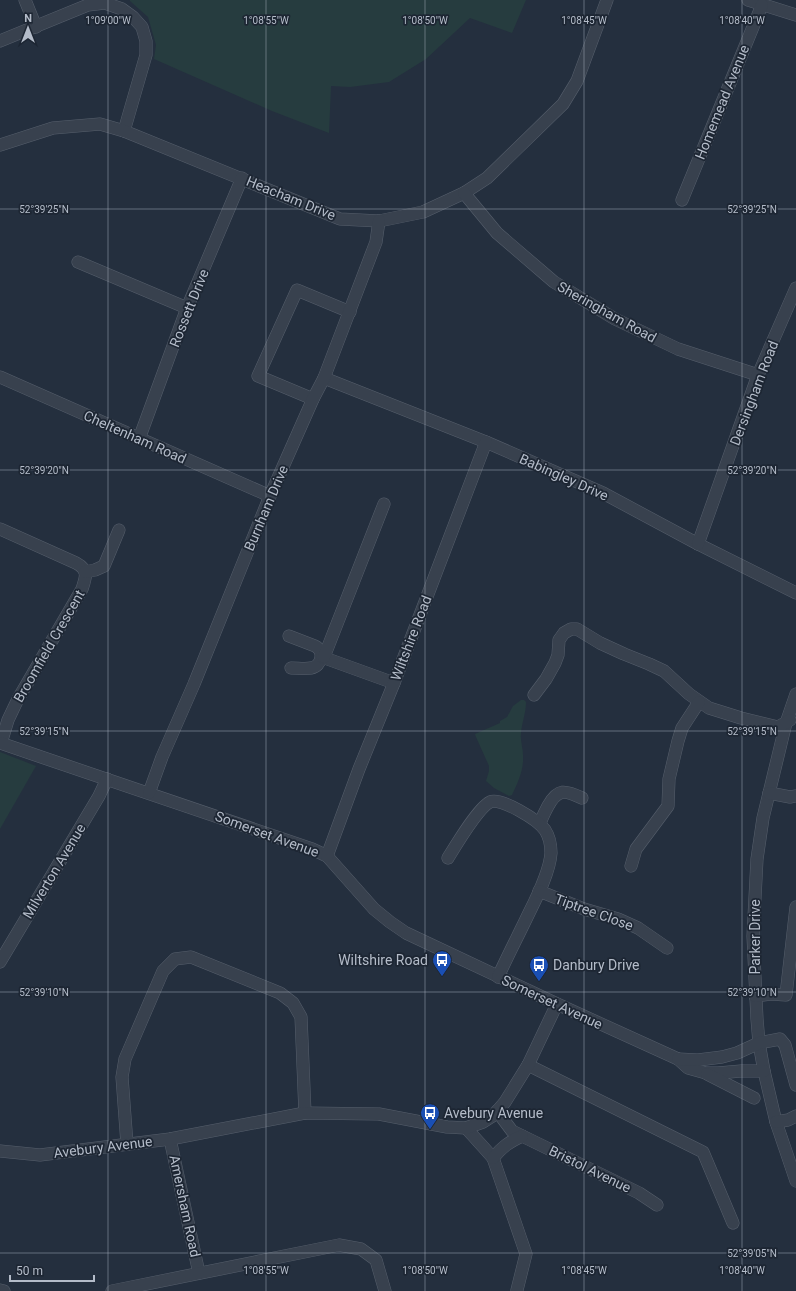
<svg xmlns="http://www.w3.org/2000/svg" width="796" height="1291" viewBox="0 0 796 1291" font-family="Roboto,sans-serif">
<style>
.green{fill:#263c3f}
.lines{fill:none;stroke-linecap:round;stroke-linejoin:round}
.minor-casing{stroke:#565f6c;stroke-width:13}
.minor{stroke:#38414e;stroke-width:12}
.ticks{fill:none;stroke:#b4bcc9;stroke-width:1;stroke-opacity:0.45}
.labels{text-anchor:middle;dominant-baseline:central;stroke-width:3.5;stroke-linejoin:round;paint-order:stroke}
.street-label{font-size:14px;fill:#b4bcc9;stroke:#1d2633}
.poi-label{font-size:14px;fill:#b4bcc9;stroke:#1d2633;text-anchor:start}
.ticks-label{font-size:10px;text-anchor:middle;fill:#b4bcc9;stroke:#1d2633;stroke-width:3.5;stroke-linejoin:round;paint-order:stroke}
</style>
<rect width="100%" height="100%" fill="#242f3e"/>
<g class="green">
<path d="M130 0H526L512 33 470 18 426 59 389 82 350 87 331 86 329 133 272 111 154 59 156 45 148 17 130 1Z"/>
<path d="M521 700H524L526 702C526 713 522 722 521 733 520 741 523 748 523 755 524 770 518 782 512 795L509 796 494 788 486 781 489 771V766L476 737 475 734 500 723V721L507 717 513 706Z"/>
<path d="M0 752 36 766 0 829Z"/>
</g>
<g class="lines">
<defs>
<g id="minor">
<path d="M25 0 36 27"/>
<path d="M748 0 796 15"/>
<path d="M0 41 88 5 105 3 122 9 133 17 142 27 146 41V55L124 131"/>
<path d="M0 145 53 128 100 124 124 131 340 219 379 221 423 212 464 193 487 178 563 104 577 81 607 0"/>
<path d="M464 193 497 233 554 282 615 319 678 349 758 375"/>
<path d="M682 200 762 5"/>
<path d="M78 262 187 308"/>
<path d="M0 377 270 496"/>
<path d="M324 378 486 442 603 493 698 544 796 593"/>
<path d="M313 399 258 376 297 290 350 312"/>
<path d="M139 439 187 308 242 178"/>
<path d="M0 529 76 563C89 570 86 577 82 589L18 699 8 720 1 743"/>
<path d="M698 544 758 375 796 288"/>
<path d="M85 572 95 570 104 566 119 530"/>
<path d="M289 636 315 646C325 651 322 666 311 668 305 669 298 668 291 668"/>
<path d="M322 657 394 683"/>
<path d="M324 657 384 504"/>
<path d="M796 694 786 723 763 818 757 859 753 936 757 1019 759 1043 764 1071 776 1122 796 1181"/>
<path d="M534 695 546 679 555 663 558 655 559 640 564 633 571 629H577L600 643 624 654 649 664 664 671 689 694 709 708 741 718 778 727 790 720"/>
<path d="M0 743 312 849 327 856 374 909 390 922 406 933 557 1004 678 1059 688 1068 706 1073H718L741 1071H764"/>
<path d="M149 793 162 757 194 684 270 496 313 399 324 378 376 242 379 221"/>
<path d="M769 793 790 797 796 796"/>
<path d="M540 824C542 817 545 812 548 806 558 788 565 790 582 798"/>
<path d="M327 856 359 769 394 683 486 442"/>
<path d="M448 858C456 845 478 808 490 802 501 797 538 820 545 830 549 836 551 846 551 853 550 871 537 897 529 913 519 934 508 955 498 977"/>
<path d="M631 866 636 849 668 806 669 779 678 741 682 728 699 702"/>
<path d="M539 891 584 909 618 919 638 928 667 948"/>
<path d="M0 962 99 796 107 779"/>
<path d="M755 996 771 994 786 995 796 907"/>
<path d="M678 1059 698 1060 722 1057 737 1053 759 1043 780 1039 785 1045 796 1085"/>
<path d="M528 1065 703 1152 733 1223"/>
<path d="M707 1074 754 1098"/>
<path d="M497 1111 512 1131 639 1193 657 1205"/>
<path d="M776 1122 788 1120 796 1116"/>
<path d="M466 1128 485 1149 493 1158 526 1254 517 1290"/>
<path d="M170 1139 199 1273"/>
<path d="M127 1144 122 1077 125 1059 163 971 175 959 191 957 280 993 293 1003 301 1017 305 1113"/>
<path d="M0 1151 40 1155 170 1139 305 1113 379 1114 447 1127 466 1128 483 1122 494 1115 505 1102 528 1065 557 1004"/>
<path d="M493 1158C502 1147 509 1142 522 1136"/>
<path d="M0 1290 4 1291"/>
<path d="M112 1291 339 1245 361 1249 376 1260 385 1291"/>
</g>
</defs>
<use href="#minor" class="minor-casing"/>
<use href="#minor" class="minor"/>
</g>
<path class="ticks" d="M108 0V1291M266 0V1291M425 0V1291M584 0V1291M742 0V1291M0 209H796M0 470H796M0 731H796M0 992H796M0 1253H796"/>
<defs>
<symbol id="bus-pin" viewBox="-11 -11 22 30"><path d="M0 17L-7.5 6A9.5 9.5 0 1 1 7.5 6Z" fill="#1a4fb4" stroke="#1d2633"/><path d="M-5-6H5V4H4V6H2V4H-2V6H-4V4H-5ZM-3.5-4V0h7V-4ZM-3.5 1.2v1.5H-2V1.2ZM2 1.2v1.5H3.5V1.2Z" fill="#fff"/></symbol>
</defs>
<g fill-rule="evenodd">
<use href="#bus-pin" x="431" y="949" width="22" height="30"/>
<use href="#bus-pin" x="528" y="954" width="22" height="30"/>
<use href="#bus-pin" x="419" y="1102" width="22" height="30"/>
</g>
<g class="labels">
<g class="street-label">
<text transform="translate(722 102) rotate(-68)">Homemead Avenue</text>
<text transform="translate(291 198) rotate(22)">Heacham Drive</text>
<text transform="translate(189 308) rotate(-68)">Rossett Drive</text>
<text transform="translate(607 312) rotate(29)">Sheringham Road</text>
<text transform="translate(754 393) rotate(-69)">Dersingham Road</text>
<text transform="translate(135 437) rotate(24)">Cheltenham Road</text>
<text transform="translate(564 477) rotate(24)">Babingley Drive</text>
<text transform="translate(266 508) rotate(-67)">Burnham Drive</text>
<text transform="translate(411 638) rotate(-69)">Wiltshire Road</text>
<text transform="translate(49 646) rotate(-60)">Broomfield Crescent</text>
<text transform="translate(267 834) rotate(20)">Somerset Avenue</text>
<text transform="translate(54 871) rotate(-59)">Milverton Avenue</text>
<text transform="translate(594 912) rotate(20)">Tiptree Close</text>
<text transform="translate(755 937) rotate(-90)">Parker Drive</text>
<text transform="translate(552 1002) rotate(25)">Somerset Avenue</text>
<text transform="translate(103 1147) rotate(-7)">Avebury Avenue</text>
<text transform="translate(590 1169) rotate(26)">Bristol Avenue</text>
<text transform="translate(185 1206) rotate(78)">Amersham Road</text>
</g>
<g class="poi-label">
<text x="428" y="960" text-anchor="end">Wiltshire Road</text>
<text x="553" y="965">Danbury Drive</text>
<text x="444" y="1113">Avebury Avenue</text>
</g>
</g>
<g class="ticks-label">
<text x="108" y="24">1°09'00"W</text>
<text x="266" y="24">1°08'55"W</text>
<text x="425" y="24">1°08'50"W</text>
<text x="584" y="24">1°08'45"W</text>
<text x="742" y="24">1°08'40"W</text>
<text x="44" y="213">52°39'25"N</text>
<text x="752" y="213">52°39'25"N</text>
<text x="44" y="474">52°39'20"N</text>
<text x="752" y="474">52°39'20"N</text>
<text x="44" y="735">52°39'15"N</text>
<text x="752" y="735">52°39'15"N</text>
<text x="44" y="996">52°39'10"N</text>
<text x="752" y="996">52°39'10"N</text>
<text x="752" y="1257">52°39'05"N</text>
<text x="266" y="1274">1°08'55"W</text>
<text x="425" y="1274">1°08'50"W</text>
<text x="584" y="1274">1°08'45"W</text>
<text x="742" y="1274">1°08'40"W</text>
</g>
<g transform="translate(28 28)" stroke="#1d2633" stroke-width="3" paint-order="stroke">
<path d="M0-3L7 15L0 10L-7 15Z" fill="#b4bcc9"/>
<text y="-6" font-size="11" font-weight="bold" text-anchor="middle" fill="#b4bcc9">N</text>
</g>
<path d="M10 1275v6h84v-6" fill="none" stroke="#b4bcc9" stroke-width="2"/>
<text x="16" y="1275" font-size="12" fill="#b4bcc9" stroke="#1d2633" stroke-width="3" paint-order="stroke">50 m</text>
</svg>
